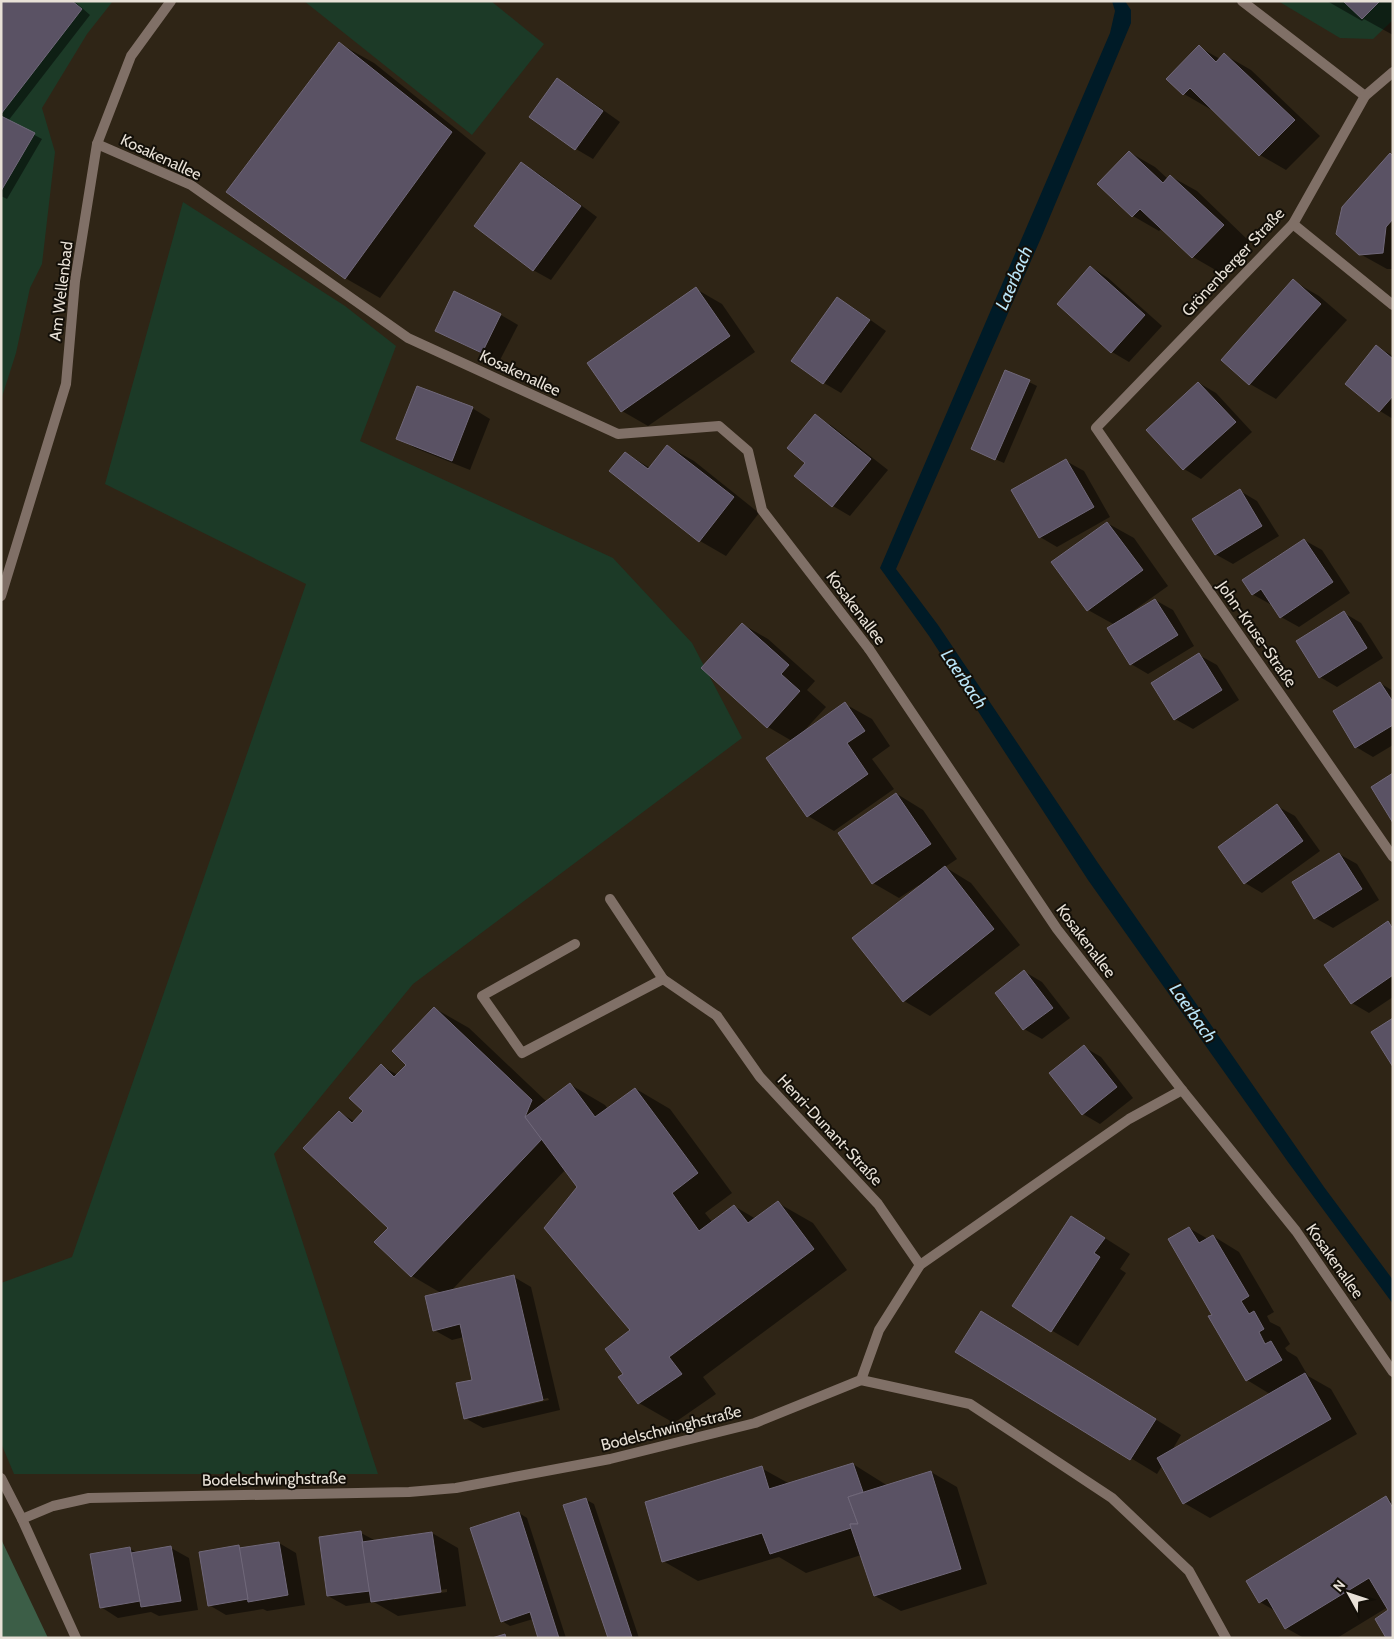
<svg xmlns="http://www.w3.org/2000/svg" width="1394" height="1639" viewBox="0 0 1394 1639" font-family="Cabin,sans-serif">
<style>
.green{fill:#1c3a27}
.forest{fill:#3c5e47}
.water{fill:#001b27}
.shadow{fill:#0007;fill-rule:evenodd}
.building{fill:#5a5264;stroke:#70687a}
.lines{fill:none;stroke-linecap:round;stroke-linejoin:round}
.service{stroke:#807067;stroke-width:10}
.minor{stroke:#807067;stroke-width:10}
.labels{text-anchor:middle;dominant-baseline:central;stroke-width:4;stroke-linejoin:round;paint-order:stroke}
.street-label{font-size:16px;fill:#e8e1d7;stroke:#130f08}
.water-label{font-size:18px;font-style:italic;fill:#bae5f8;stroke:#130f08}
</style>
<rect width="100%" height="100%" fill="#2f2516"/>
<g class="green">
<path d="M1 1H113L87 34 42 108 55 152 42 264 30 288 16 353 1 400Z"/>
<path d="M304 1H491L544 44 472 135Z"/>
<path d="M1278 1H1393V20L1373 39 1340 38Z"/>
<path d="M183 202 345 306 396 346 360 441 613 558 692 643 742 738 413 984 274 1154 378 1474H14L1 1443V1283L72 1257 306 584 105 484Z"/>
</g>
<path class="forest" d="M1 1539 48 1638H1Z"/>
<path class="water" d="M1112 1H1125L1131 10V23L1041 238 896 569 938 625 1098 863 1324 1187 1393 1280V1304L1288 1162 1088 880 929 636 880 568 1110 33 1115 11Z"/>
<g class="shadow">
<path d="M1 1H74L90 15 8 121 42 139 7 199 1 196Z"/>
<path d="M1327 1H1393V35L1364 19 1362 21Z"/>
<path d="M340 44 374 63 486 153 380 298 345 278Z"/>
<path d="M1199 47 1220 59 1225 55 1251 70 1320 136 1286 170 1260 155 1212 108 1210 109 1184 94 1168 79Z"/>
<path d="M558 80 575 90 620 122 593 159 576 149Z"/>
<path d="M1129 152 1155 167 1168 179 1170 176 1197 191 1249 241 1219 272 1193 257 1162 228 1159 231 1133 216Z"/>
<path d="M1393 156V269H1387L1360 254Z"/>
<path d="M522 164 539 174 597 217 551 280 533 270Z"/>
<path d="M1091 267 1108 278 1162 326 1129 362 1112 352Z"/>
<path d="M1293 281 1319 296 1347 320 1276 399 1250 384 1223 360Z"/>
<path d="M696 289 722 304 755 352 648 426 622 411Z"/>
<path d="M838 299 855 309 886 331 841 393 824 383 793 361Z"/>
<path d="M501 315 518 325 499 362 436 331Z"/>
<path d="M1377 347 1393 356V419L1380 411 1347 384Z"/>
<path d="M1029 382 1037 386 1004 463 981 453Z"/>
<path d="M1199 383 1216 393 1252 432 1201 479 1184 469Z"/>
<path d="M472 408 490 419 470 470 415 448 398 438Z"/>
<path d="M815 416 832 426 888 470 850 516 833 506 796 476 806 462Z"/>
<path d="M667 446 694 461 759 513 726 556 700 541 625 453 650 468Z"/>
<path d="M1066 461 1084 471 1110 517 1057 547 1040 537Z"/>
<path d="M1240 491 1257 501 1279 536 1233 564 1215 554Z"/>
<path d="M1107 523 1134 538 1168 586 1133 611 1134 613 1155 600 1173 610 1194 646 1148 674 1131 664 1115 625 1088 610Z"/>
<path d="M1304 540 1322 550 1350 593 1299 627 1281 617 1272 603 1270 604 1252 594Z"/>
<path d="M1344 613 1361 623 1383 658 1337 687 1320 677Z"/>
<path d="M742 624 768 639 815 681 807 690 826 707 802 733 845 704 872 719 890 746 872 759 894 789 834 831 808 816 792 741 768 727Z"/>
<path d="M1199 655 1217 665 1239 700 1193 729 1175 719Z"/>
<path d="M1380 683 1393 691V745L1373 757 1356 747Z"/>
<path d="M897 794 923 810 957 859 945 867 971 883 1020 945 930 1016 904 1001 921 887 919 885 899 898 873 883 839 834Z"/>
<path d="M1277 806 1295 816 1320 851 1262 893 1245 883Z"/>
<path d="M1339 854 1357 864 1379 900 1333 928 1315 918Z"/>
<path d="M1388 923 1393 926V997L1369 1013 1352 1003Z"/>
<path d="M1025 972 1042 982 1070 1018 1042 1039 1024 1029Z"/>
<path d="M434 1008 469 1028 547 1102 571 1085 605 1105 608 1109 636 1089 670 1109 732 1193 705 1213 712 1222 734 1206 756 1219 778 1203 813 1223 847 1270 703 1377 716 1394 674 1423 639 1403 620 1377 625 1374 632 1330 579 1187 566 1169 451 1291 514 1277 531 1287 560 1410 483 1428 465 1418 474 1381 464 1337 452 1340 434 1330 441 1293 412 1276 339 1112 355 1122 364 1111 381 1066 398 1075 408 1065ZM548 1398 549 1400 478 1417V1414Z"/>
<path d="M1084 1047 1101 1057 1133 1098 1100 1124 1083 1114Z"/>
<path d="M1072 1217 1130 1254 1120 1269 1126 1273 1078 1346 1051 1330Z"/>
<path d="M1189 1228 1208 1239 1213 1236 1239 1252 1274 1312 1267 1316 1270 1322 1280 1327 1290 1344 1285 1348 1287 1351 1297 1357 1308 1376 1331 1389 1357 1434 1210 1518 1184 1503 1162 1466 1157 1474 957 1352 982 1312 1181 1435 1171 1452 1270 1394 1247 1380 1213 1315Z"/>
<path d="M853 1464 888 1486 931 1472 957 1487 987 1584 901 1611 875 1596 861 1555 806 1573 779 1557 698 1581 663 1561 761 1468 790 1484Z"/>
<path d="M1386 1498 1393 1502V1638L1390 1611 1388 1607 1337 1638H1304L1286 1628 1277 1612 1260 1602Z"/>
<path d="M585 1499 594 1504 639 1638H609Z"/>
<path d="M519 1513 527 1518 566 1638H539L533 1619 510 1626 502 1621Z"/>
<path d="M361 1533 376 1541 432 1533 458 1548 466 1606 398 1616 374 1602 346 1606 328 1596ZM447 1589V1592L394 1600V1597Z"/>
<path d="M279 1543 296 1553 305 1605 267 1611 263 1609 226 1615 209 1605 238 1546 243 1549Z"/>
<path d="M171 1548 189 1558 198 1610 159 1616 151 1612 118 1618 101 1607 130 1549 138 1553Z"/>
</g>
<g class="building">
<path d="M1 1H72L82 9 1 114Z"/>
<path d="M1343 1H1380L1362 19Z"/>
<path d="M339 42 452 132 345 279 226 192Z"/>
<path d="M1199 45 1216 62 1224 53 1295 120 1259 156 1190 88 1183 95 1166 79Z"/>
<path d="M557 78 603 111 575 150 529 117Z"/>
<path d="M1 116 35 133 1 191Z"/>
<path d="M1129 151 1163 183 1170 175 1224 225 1192 258 1140 209 1132 217 1097 184Z"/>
<path d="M1390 153 1393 156V219L1386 227 1383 253 1359 255 1336 234 1342 207Z"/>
<path d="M521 162 581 206 533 271 474 226Z"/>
<path d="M1090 266 1145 315 1111 353 1057 304Z"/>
<path d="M1293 279 1321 304 1249 385 1221 360Z"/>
<path d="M696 287 730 336 621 412 587 363Z"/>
<path d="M454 291 501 314 482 353 435 331Z"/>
<path d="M837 297 870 320 823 384 791 361Z"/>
<path d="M1376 345 1393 359V396L1379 412 1345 384Z"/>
<path d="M1005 370 1030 380 995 460 971 449Z"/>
<path d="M1198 382 1236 422 1183 470 1146 430Z"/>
<path d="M417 386 473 407 452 461 396 439Z"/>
<path d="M815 414 871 459 832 507 794 476 805 463 787 448Z"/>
<path d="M667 445 734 497 699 542 609 471 625 452 648 469Z"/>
<path d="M1066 459 1094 507 1039 538 1011 490Z"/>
<path d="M1240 489 1262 526 1215 555 1192 519Z"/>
<path d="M1107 522 1143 570 1087 611 1051 562Z"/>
<path d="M1304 539 1333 582 1280 618 1261 589 1252 595 1242 580Z"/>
<path d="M1155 599 1178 635 1130 665 1107 628Z"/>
<path d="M1344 611 1367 648 1319 678 1296 641Z"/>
<path d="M742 623 789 665 781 674 800 691 767 728 701 668Z"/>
<path d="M1199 653 1222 690 1174 720 1151 683Z"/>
<path d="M1380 682 1393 702V725L1355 748 1333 711Z"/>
<path d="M845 702 865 731 847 743 868 774 807 817 766 758Z"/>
<path d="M1393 773V823L1371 787Z"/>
<path d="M896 793 931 844 872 884 838 833Z"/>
<path d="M1277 804 1303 841 1244 884 1218 847Z"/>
<path d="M1339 853 1362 889 1314 919 1292 882Z"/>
<path d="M945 866 994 929 903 1002 852 938Z"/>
<path d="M1388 921 1393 929V975L1351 1004 1324 965Z"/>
<path d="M1024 970 1053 1008 1023 1030 995 993Z"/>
<path d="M434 1007 532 1100 525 1117 542 1139 411 1277 374 1242 388 1228 303 1148 339 1111 352 1123 363 1111 349 1098 381 1064 394 1077 406 1065 392 1051Z"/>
<path d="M1393 1018V1067L1371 1032Z"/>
<path d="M1084 1045 1117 1087 1082 1115 1049 1073Z"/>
<path d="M570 1083 595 1117 635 1088 698 1173 672 1193 699 1231 734 1205 748 1223 778 1201 814 1249 669 1357 682 1374 638 1404 618 1377 623 1374 605 1349 630 1330 544 1228 577 1187 525 1117Z"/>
<path d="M1071 1216 1105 1238 1094 1253 1100 1257 1051 1332 1012 1306Z"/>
<path d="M1189 1227 1199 1243 1213 1235 1249 1296 1241 1301 1249 1314 1254 1311 1264 1329 1259 1332 1265 1344 1271 1341 1282 1360 1246 1381 1208 1316 1212 1315 1168 1239Z"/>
<path d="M514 1275 543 1400 464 1419 456 1383 472 1380 460 1324 433 1331 425 1296Z"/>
<path d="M981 1311 1156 1419 1130 1460 955 1352Z"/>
<path d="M1305 1373 1331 1419 1183 1504 1157 1458Z"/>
<path d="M853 1463 863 1492 848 1497 858 1524H850L851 1528 770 1554 762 1533 662 1562 645 1502 762 1466 769 1489Z"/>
<path d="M931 1471 961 1569 874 1596 851 1528 850 1524H858L848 1497Z"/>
<path d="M1386 1496 1393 1508V1638H1386L1375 1619 1388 1610 1369 1578 1285 1629 1267 1598 1259 1603 1246 1581Z"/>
<path d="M586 1498 632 1637 608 1638 563 1505Z"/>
<path d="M519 1512 559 1638H538L530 1612 501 1622 470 1528Z"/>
<path d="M361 1531 370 1591 327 1596 319 1537Z"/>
<path d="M432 1532 441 1592 371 1602 362 1542Z"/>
<path d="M279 1542 288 1595 248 1602 239 1548Z"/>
<path d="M239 1545 248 1599 208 1606 199 1552Z"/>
<path d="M171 1546 181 1601 141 1607 131 1553Z"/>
<path d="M130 1547 140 1601 100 1608 90 1554Z"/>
<path d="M505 1634 506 1638H492Z"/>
</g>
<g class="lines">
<g class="service">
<path d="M97 144 191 185 408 338 618 434 719 426 748 451 762 510 869 649"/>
<path d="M610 899 663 979"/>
<path d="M575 944 482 996 522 1053 663 979 717 1016"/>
</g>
<g class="minor">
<path d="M1242 1 1365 96"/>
<path d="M1393 72 1365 96 1293 224 1096 428 1393 857"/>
<path d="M1293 224 1393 305"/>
<path d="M1 596 66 384 75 281 97 144 131 56 171 1"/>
<path d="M869 649 1057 929 1182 1090 1296 1231 1393 1372"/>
<path d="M717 1016 760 1077 878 1204 920 1265"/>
<path d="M861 1380 879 1330 920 1265 1129 1119 1182 1090"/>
<path d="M1 1478 22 1519 76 1638"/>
<path d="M22 1519 53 1506 89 1498 409 1492 456 1488 610 1459 755 1423 861 1380 970 1404 1112 1498 1189 1571 1226 1638"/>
</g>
</g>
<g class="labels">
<g class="street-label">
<text transform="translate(161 157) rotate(25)">Kosakenallee</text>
<text transform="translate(1233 262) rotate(-47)">Grönenberger Straße</text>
<text transform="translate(61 291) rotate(-83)">Am Wellenbad</text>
<text transform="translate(520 373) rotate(25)">Kosakenallee</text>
<text transform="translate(856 608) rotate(53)">Kosakenallee</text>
<text transform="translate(1257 634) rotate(55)">John-Kruse-Straße</text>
<text transform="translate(1086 941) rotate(53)">Kosakenallee</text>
<text transform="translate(830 1130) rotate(47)">Henri-Dunant-Straße</text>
<text transform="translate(1335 1261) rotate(55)">Kosakenallee</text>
<text transform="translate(671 1428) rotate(-14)">Bodelschwinghstraße</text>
<text transform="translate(274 1479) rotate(-1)">Bodelschwinghstraße</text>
</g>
<g class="water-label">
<text transform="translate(1014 278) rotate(-67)">Laerbach</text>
<text transform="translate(964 679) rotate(56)">Laerbach</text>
<text transform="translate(1193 1013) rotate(55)">Laerbach</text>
</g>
</g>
<rect width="1394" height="1639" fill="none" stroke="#e8e1d7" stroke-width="5"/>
<g transform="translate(1349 1594) rotate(310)" stroke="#130f08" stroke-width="4" paint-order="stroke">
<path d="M0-4L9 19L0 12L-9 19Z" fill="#e8e1d7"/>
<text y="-8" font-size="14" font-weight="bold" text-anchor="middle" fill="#e8e1d7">N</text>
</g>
</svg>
